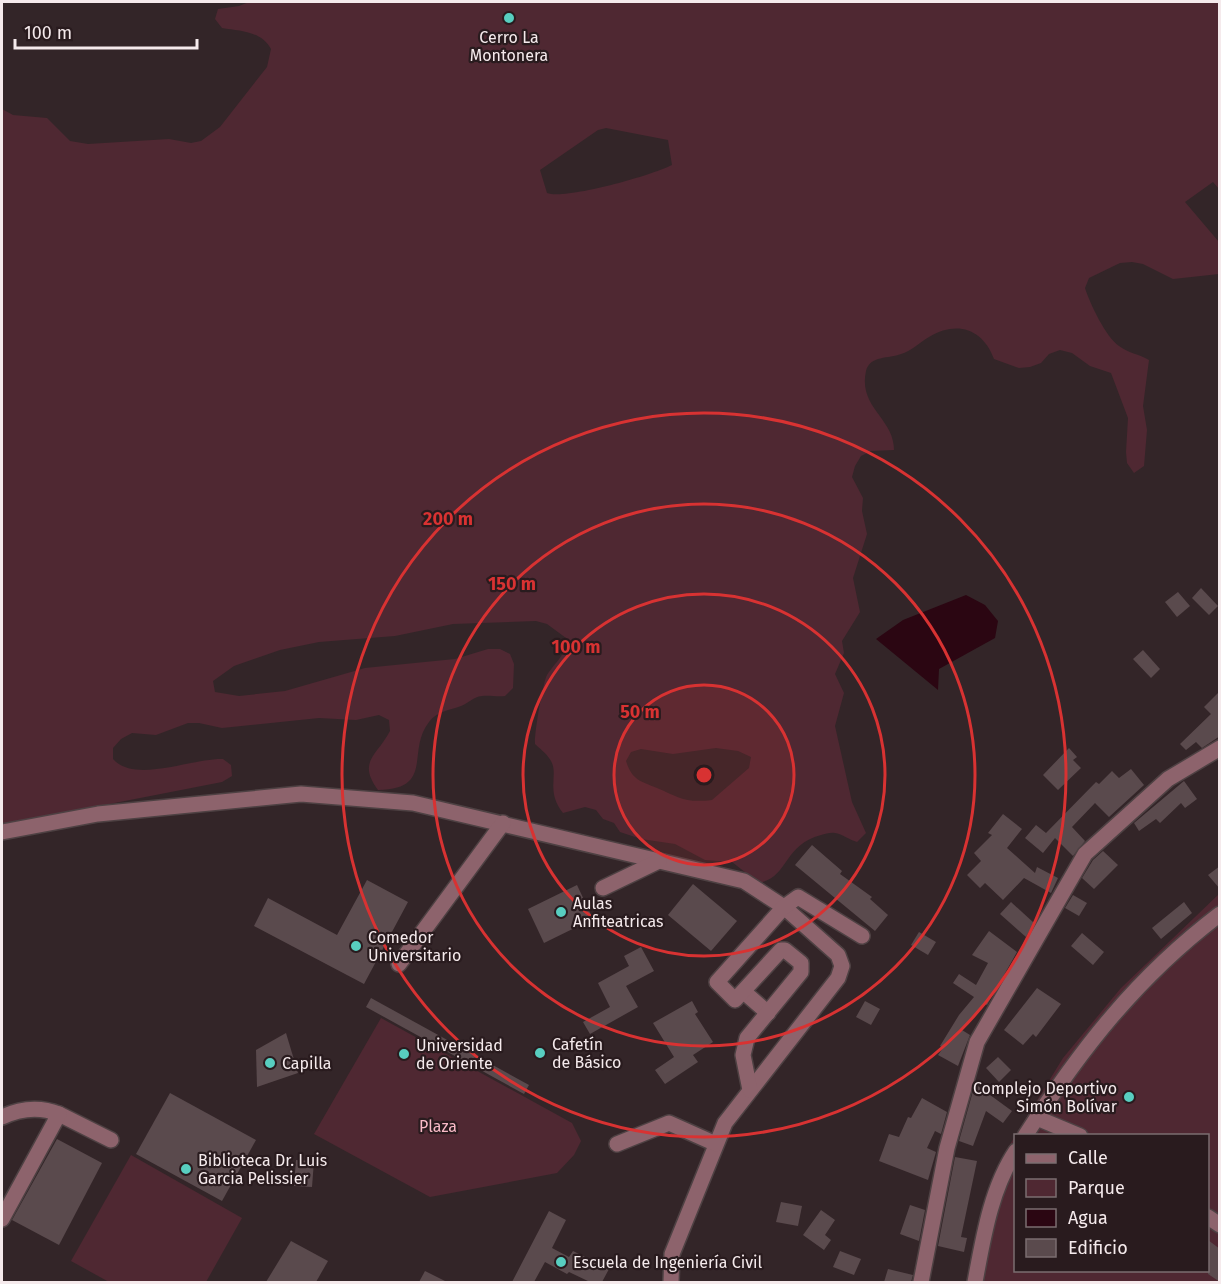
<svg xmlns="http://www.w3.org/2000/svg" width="1221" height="1284" viewBox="0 0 1221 1284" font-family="'Fira Sans',sans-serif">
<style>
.green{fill:#4f2832;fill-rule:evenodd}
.water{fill:#2b0612}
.building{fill:#5a4a4d}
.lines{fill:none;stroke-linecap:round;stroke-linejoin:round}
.minor-casing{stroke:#4e4143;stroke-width:18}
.minor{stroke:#8d636c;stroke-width:15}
.ring{fill:none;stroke:#d83232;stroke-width:3}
.poi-dot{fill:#58cec0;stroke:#291b1e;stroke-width:2}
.labels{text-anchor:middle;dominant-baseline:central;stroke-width:4.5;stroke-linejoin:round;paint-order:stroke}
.poi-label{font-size:16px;fill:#f5eaec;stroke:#291b1e;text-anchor:start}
.park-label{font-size:16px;fill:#f9bac7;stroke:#291b1e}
.centre{fill:#d83232;stroke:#291b1e;stroke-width:3}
.ring-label{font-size:18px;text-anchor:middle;font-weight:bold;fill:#d83232;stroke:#291b1e;stroke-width:4.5;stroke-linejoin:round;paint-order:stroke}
</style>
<rect width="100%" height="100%" fill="#332528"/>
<g class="green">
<path d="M249 2H1219V189L1213 182 1185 202 1219 242V274L1173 279 1143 264 1132 262 1120 263 1089 278 1085 288C1090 304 1106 337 1119 346 1128 353 1139 354 1149 360L1143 406 1147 430 1144 466 1134 473 1127 463 1126 452 1128 418 1111 373 1090 366 1072 353 1060 350 1049 354 1041 363 1030 367 1019 368 994 359C983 329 957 320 929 337 919 343 911 351 901 354 889 359 870 355 866 371 858 408 894 418 894 450L871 451 861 456 855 466 852 477 863 498 862 511 867 534 853 578 860 612 842 641 844 653 835 674 844 693 835 726 852 802 866 833 857 842C850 840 842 834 835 833 831 832 825 834 821 835 783 845 789 877 759 883L732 862 705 860 675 844 641 839 620 832 614 823 603 819 596 810 585 807 563 813C544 789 561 773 549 758 546 753 539 748 535 744 534 734 543 682 547 675 556 661 566 656 566 638L547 624 536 621 453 624 395 636 319 642 280 650 234 666 213 681 215 692 239 696 285 691 365 668 455 659 488 649H500L510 654 514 664 513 688 505 696C497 697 489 695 482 696 473 697 469 703 461 706 450 710 437 711 429 722 406 751 435 789 378 790 357 761 377 756 390 731L389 720 379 715 356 720 319 718 222 728 199 723H188L156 735 132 733 121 739 113 748V759C135 784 192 758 223 759L231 765 232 776 222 782 2 825V109L13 115 47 118 70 141 88 144 169 139 191 143 201 141 220 127 267 67 271 49C261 31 241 31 222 28L215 19 218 9 239 6ZM606 128 668 140 672 165C653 175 566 200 547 193L540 170 598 130ZM716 748 738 751 751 757 749 768 712 800C685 803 680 798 657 788 640 781 632 780 626 761L631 752 641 749 673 754Z"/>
<path d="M1219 894V1282H969L974 1251 1004 1154 1063 1058 1121 988ZM1016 1136H1208V1270H1016Z"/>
<path d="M381 1018 572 1123 581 1141 574 1155 557 1173 430 1197 314 1134Z"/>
<path d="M131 1155 242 1218 206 1282H109L71 1261Z"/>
</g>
<path class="water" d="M966 595 985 605 998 621 995 638 939 669 938 690 876 639 903 620Z"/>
<g class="building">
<path d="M1201 588 1218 606 1209 615 1192 598Z"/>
<path d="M1178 592 1190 606 1177 617 1165 602Z"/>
<path d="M1143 650 1160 669 1151 678 1133 659Z"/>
<path d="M1220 691V736L1202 748 1196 742 1186 750 1180 744 1211 714 1204 707Z"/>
<path d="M1069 748 1077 757 1073 760 1081 768 1058 790 1043 775Z"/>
<path d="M1131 769 1144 785 1109 817 1095 803 1072 827 1085 841 1073 856 1055 838 1043 853 1025 838 1036 825 1046 833 1096 782 1099 784 1112 771 1119 778Z"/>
<path d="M1184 781 1197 799 1185 808 1181 803 1160 823 1156 819 1139 831 1134 823Z"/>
<path d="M1003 814 1022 829 1007 848 1035 873 1037 867 1058 878 1051 893 1024 878 1003 900 985 883 980 888 967 875 981 861 974 853 992 835 988 833Z"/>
<path d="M812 845 842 871 840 874 872 897 870 899 888 915 875 931 795 865Z"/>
<path d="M1103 851 1118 865 1094 889 1082 878 1093 860Z"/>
<path d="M1220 866V889L1208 875Z"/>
<path d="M367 880 408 902 364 984 254 926 268 898 337 935Z"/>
<path d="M693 884 737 921 711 951 668 915Z"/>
<path d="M577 885 593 919 544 943 528 909Z"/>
<path d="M1073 895 1087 903 1079 916 1065 908Z"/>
<path d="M1011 902 1034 923 1026 937 1000 914Z"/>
<path d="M1184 902 1192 913 1161 939 1152 928Z"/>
<path d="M989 931 1017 952 987 1005 985 1004 962 1030 970 1035 958 1066 938 1055 943 1048 940 1046 959 1015 974 997 953 983 959 974 976 985 988 963 972 955Z"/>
<path d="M919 932 936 942 928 955 911 945Z"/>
<path d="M1082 933 1104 952 1093 965 1071 946Z"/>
<path d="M641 947 654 971 626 986 638 1007 590 1034 583 1022 610 1007 598 983 629 966 624 956Z"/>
<path d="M1037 988 1061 1004 1036 1037 1033 1034 1023 1045 1004 1030Z"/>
<path d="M371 998 529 1085 524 1094 366 1007Z"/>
<path d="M692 1001 698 1012 695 1014 713 1042 693 1055 698 1062 665 1084 655 1070 674 1057 653 1023Z"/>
<path d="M865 1001 880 1009 871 1025 856 1017Z"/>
<path d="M286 1033 298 1073 257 1087 256 1050Z"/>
<path d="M998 1057 1011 1070 999 1082 986 1068Z"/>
<path d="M975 1084 1012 1111 1003 1123 986 1111 973 1146 959 1141Z"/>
<path d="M170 1093 256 1140 222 1201 136 1154Z"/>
<path d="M922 1098 947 1112 941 1134 935 1131 927 1148 936 1152 928 1180 879 1161 889 1134 899 1137 908 1117 911 1118Z"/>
<path d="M57 1139 102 1163 59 1245 12 1220Z"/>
<path d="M955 1157 977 1161 961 1237 967 1238 964 1252 938 1246Z"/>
<path d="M296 1160 314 1161 312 1187 294 1186Z"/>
<path d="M781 1202 802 1206 798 1226 776 1222Z"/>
<path d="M910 1205 925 1210 919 1241 900 1234Z"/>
<path d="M821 1210 835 1220 825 1235 831 1240 824 1250 803 1235Z"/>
<path d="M549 1211 566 1220 552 1248 569 1257 573 1251 609 1269 602 1282H590L569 1272 567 1274 545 1262 534 1282H512Z"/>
<path d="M1208 1240 1220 1249V1282L1208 1274Z"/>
<path d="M291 1241 328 1261 316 1282H266Z"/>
<path d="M840 1251 861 1259 854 1275 833 1267Z"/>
<path d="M888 1269 913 1275 911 1282H884Z"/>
<path d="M425 1271 447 1282H419Z"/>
</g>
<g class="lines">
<defs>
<g id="minor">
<path d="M2 832 98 814 301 794 413 803 744 881 784 907 838 955 842 966 838 978 725 1123 672 1254 671 1282"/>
<path d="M603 888 659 861"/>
<path d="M399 964 503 823"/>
<path d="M744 992 768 1013"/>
<path d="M750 1090 743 1055 747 1038 801 972V963L785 950H781L735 1000 717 982 784 907 798 897 862 936"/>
<path d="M59 1114 111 1140"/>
<path d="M2 1117C21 1108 39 1106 59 1114L2 1219"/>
<path d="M1037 1118 1080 1136"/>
<path d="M1025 1136C1081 1049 1137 977 1220 914"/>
<path d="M617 1144 669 1123 716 1144"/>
<path d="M1208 1217 1220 1225"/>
<path d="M921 1282 947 1148 977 1042 1085 854 1168 779 1220 748"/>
<path d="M975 1282C983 1239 991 1188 1016 1151"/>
</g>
</defs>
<use href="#minor" class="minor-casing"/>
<use href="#minor" class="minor"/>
</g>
<circle cx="704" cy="775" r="90" fill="#d83232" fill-opacity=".12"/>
<g class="ring">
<circle cx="704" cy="775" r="90"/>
<circle cx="704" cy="775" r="181"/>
<circle cx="704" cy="775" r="271"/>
<circle cx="704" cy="775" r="362"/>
</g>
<g class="poi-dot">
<circle cx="509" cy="18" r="6"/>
<circle cx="561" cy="912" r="6"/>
<circle cx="356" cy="946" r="6"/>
<circle cx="540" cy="1053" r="6"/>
<circle cx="404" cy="1054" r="6"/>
<circle cx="270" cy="1063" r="6"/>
<circle cx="1129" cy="1097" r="6"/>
<circle cx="186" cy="1169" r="6"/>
<circle cx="561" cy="1262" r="6"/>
</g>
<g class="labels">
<g class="poi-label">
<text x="509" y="37" text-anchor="middle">Cerro La<tspan x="509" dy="18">Montonera</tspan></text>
<text x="573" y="903">Aulas<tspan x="573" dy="18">Anfiteatricas</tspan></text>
<text x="368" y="937">Comedor<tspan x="368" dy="18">Universitario</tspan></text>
<text x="552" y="1044">Cafetín<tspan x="552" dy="18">de Básico</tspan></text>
<text x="416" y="1045">Universidad<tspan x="416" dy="18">de Oriente</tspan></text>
<text x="282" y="1063">Capilla</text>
<text x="1117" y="1088" text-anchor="end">Complejo Deportivo<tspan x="1117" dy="18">Simón Bolívar</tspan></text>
<text x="198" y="1160">Biblioteca Dr. Luis<tspan x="198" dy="18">Garcia Pelissier</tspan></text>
<text x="573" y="1262">Escuela de Ingeniería Civil</text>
</g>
<g class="park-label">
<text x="438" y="1126">Plaza</text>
</g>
</g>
<circle cx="704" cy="775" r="9" class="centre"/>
<g class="ring-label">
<text x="448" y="525">200 m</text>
<text x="512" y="590">150 m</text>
<text x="576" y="653">100 m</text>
<text x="640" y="718">50 m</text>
</g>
<rect width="1221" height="1284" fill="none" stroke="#f5eaec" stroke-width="6"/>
<rect x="1014" y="1134" width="195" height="138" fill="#291b1e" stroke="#7b6e70" stroke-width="1.5"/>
<rect x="1026" y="1154" width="30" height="9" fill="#8d636c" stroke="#7b6e70" stroke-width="1.5"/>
<text x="1068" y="1164" font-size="18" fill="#f5eaec">Calle</text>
<rect x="1026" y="1179" width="30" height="18" fill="#4f2832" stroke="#7b6e70" stroke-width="1.5"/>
<text x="1068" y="1194" font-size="18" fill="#f5eaec">Parque</text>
<rect x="1026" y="1209" width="30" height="18" fill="#2b0612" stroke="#7b6e70" stroke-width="1.5"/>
<text x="1068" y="1224" font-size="18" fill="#f5eaec">Agua</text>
<rect x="1026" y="1239" width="30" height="18" fill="#5a4a4d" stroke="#7b6e70" stroke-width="1.5"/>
<text x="1068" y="1254" font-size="18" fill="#f5eaec">Edificio</text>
<path d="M15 39v9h182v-9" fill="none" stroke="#f5eaec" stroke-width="3"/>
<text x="24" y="39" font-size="18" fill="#f5eaec" stroke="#291b1e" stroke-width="4.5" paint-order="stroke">100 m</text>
</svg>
